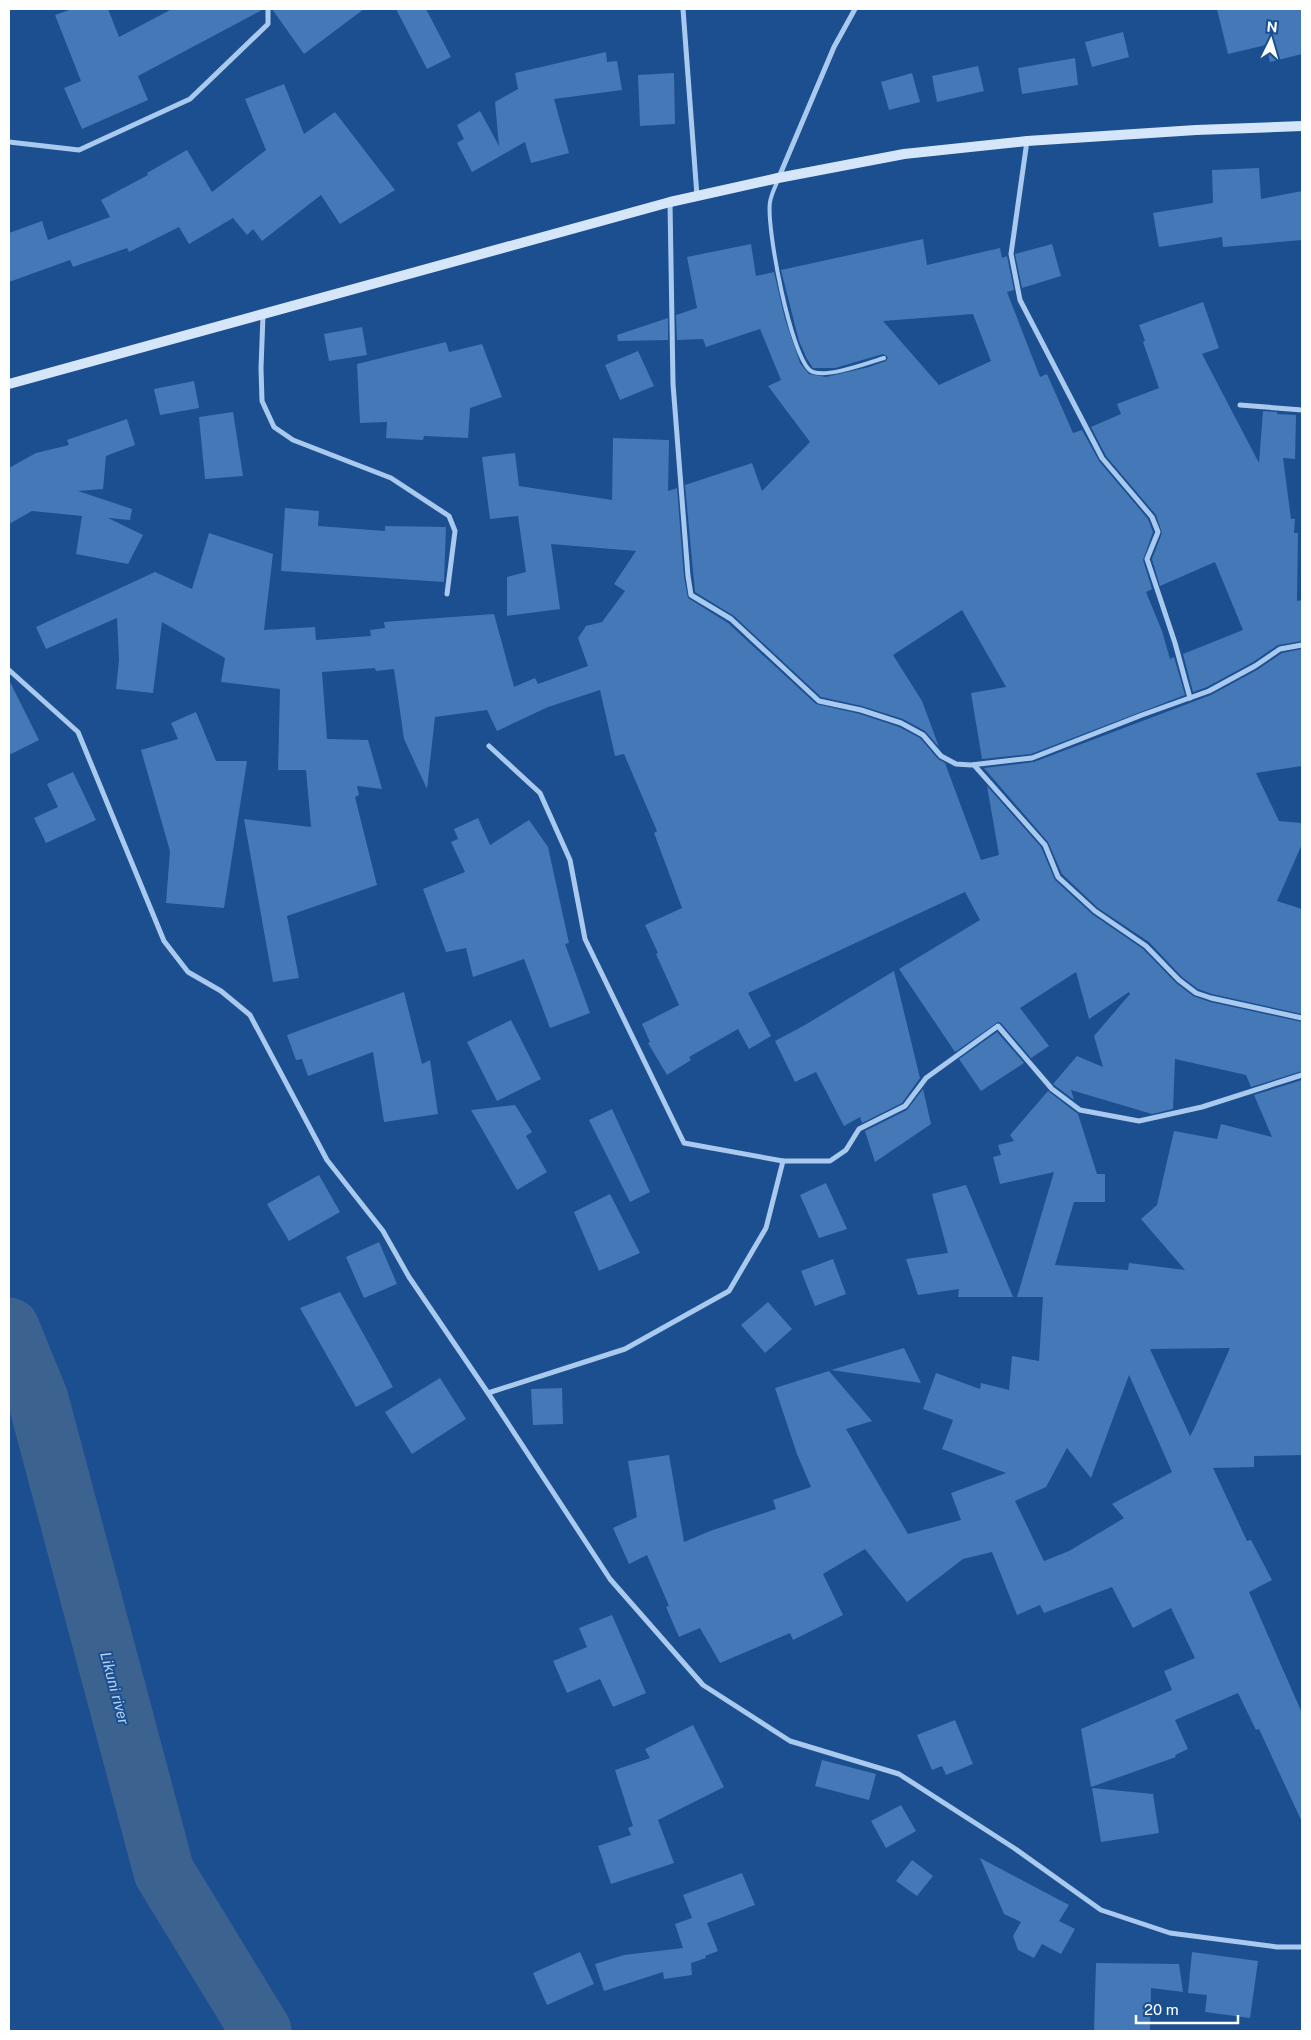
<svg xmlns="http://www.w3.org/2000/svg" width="1311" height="2040" viewBox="0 0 1311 2040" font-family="'Public Sans',sans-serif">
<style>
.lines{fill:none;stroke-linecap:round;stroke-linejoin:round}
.river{stroke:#3c6290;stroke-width:61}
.building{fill:#4478b7;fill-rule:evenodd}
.lane{stroke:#a9c9ee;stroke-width:4}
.street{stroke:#a9c9ee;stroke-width:5}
.secondary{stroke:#d6e6fa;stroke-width:10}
.labels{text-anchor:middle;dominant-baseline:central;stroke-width:4;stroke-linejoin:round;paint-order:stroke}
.water-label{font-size:15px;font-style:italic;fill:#b5d3f5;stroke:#1b4f8f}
</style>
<rect width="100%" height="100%" fill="#1b4f8f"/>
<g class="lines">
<path class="river" d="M9 1328 38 1399 164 1872 261 2031"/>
</g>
<g class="building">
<path d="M72 9H108L119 37 172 9H264L138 76 148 100 82 129 64 88 81 81 55 15Z"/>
<path d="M272 9H364L304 54Z"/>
<path d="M396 9H426L451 57 427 69Z"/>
<path d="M1217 9H1302V54L1270 62 1266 45 1228 54Z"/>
<path d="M1123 32 1129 57 1092 67 1085 42Z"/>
<path d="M606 52 607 62 617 61 622 90 554 99 569 153 531 163 525 142 472 172 457 143 464 139 457 125 480 111 499 146 495 102 518 89 515 73Z"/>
<path d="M1075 58 1078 85 1022 94 1018 68Z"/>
<path d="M978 66 984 91 937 102 932 76Z"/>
<path d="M674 73 675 124 640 126 638 75Z"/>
<path d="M912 73 920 102 889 110 881 82Z"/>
<path d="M284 84 304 134 335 112 395 190 340 224 321 195 262 241 253 229 247 235 233 218 189 244 179 227 129 252 127 248 73 267 70 260 9 282V233L42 221 48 240 110 217 101 200 148 175 147 173 187 150 212 192 266 150 245 99Z"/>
<path d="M1259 168 1261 199 1302 191V240L1223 247 1222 237 1159 247 1153 213 1213 203 1212 170Z"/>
<path d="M923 239 927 265 1000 248 1002 258 1007 256 1014 290 1007 292 1040 377 1047 374 1073 433 1082 430 1099 461 1148 519 1153 532 1143 560 1152 589 1146 592 1162 631 1170 659 1174 657 1185 695 1031 754 982 759 971 693 1006 687 962 610 893 655 922 701 939 747 925 731 903 719 862 706 821 697 734 616 695 592 685 485 752 463 762 491 810 442 768 386 781 380 760 329 706 347 703 339 677 340 676 315 697 308 687 257 751 244 756 276 774 272 785 319 800 363 809 374 826 377 869 367 886 361 888 357 883 354 835 368H813L807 359 799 341 781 270ZM973 314 991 361 939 385 883 321Z"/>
<path d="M1052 244 1061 276 1022 288 1015 254Z"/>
<path d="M1203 302 1219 348 1202 354 1259 463 1263 411 1277 412V414L1296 415 1295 459 1283 458 1291 519H1295L1294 533H1298L1297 601 1302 600V641L1278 645 1253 662 1207 687 1193 692 1183 654 1243 630 1215 562 1160 586 1152 559 1162 533 1156 515 1106 456 1091 427 1121 414 1117 404 1159 388 1143 342 1145 341 1139 325Z"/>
<path d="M668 318V340L618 341 617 335Z"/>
<path d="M362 327 367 355 329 361 324 334Z"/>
<path d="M446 342 449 352 482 344 502 397 470 408 468 438 424 436 423 440 386 438 387 422 360 423 357 364Z"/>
<path d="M638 351 654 386 620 400 605 365Z"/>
<path d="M194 381 199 408 160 415 154 389Z"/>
<path d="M233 412 243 476 205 479 199 417Z"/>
<path d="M127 419 135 445 106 456 103 489 78 491 132 509 130 520 108 518 143 535 128 564 76 554 82 516 32 511 9 524V468L36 453 69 445 67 440Z"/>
<path d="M613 438 669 440 668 491 677 488 684 577 688 598 728 623 816 704 860 714 899 727 920 738 938 759 945 763 981 860 999 855 987 786 1041 847 1055 880 1092 914 1143 949 1176 983 1193 996 1210 1002 1302 1022V1071L1251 1087 1246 1075 1175 1059 1173 1109 1152 1114 1071 1090 1074 1100 1053 1084 1077 1056 1103 1067 1094 1036 1130 994 1129 992 1089 1019 1076 972 1020 1008 1049 1046 1031 1058 1001 1023 998 1022 955 1052 899 969 980 920 965 892 748 993 771 1036 749 1049 738 1029 689 1057 691 1060 667 1075 648 1043 650 1042 642 1024 679 1005 656 954 658 953 645 925 682 908 654 833 657 831 624 754 615 756 600 690 548 707 497 731 487 710 435 717 427 789 404 739 394 669 376 671 375 668 322 672 327 739 368 740 382 789 357 786 359 795 355 797 377 885 287 916 299 978 273 982 244 819 311 827 306 770H278L280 689 221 682 225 658 162 622 153 693 116 689 119 660 117 618 46 649 36 627 155 572 192 589 209 533 273 554 264 630 315 627 316 640 371 636 370 630 385 628 384 622 494 614 514 687 535 678 538 684 588 666 578 638 586 626 602 622 625 591 614 584 636 551 551 544 560 609 507 616V577L526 572 518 516 490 519 482 457 515 453 519 486 612 500Z"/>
<path d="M285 508 319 511 318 526 385 531V526L446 527 444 582 281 571Z"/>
<path d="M1302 649V766L1256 773 1279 821 1302 823V844L1277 901 1302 909V1014L1212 994 1198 989 1182 977 1149 942 1098 908 1062 874 1048 842 984 768 1034 762 1211 695 1257 670 1282 653Z"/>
<path d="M9 680 39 740 9 755Z"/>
<path d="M196 712 216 761H247L224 908 166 903 170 851 141 750 178 739 171 723Z"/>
<path d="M73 772 96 820 46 843 34 818 58 807 47 784Z"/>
<path d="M478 818 490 845 529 820 548 847 569 943 565 944 590 1013 550 1028 524 959 473 977 466 948 446 952 423 889 465 872 451 842 458 839 454 829Z"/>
<path d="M894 971 920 1078 902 1103 862 1123 860 1117 844 1126 816 1072 795 1082 775 1041 805 1025Z"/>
<path d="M404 992 422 1064 430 1060 438 1114 384 1122 373 1052 308 1076 302 1059 296 1060 287 1035Z"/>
<path d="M511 1020 541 1079 497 1101 467 1042Z"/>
<path d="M997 1032 1024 1063 981 1091 959 1059Z"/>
<path d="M1302 1080V1455L1254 1456V1467L1213 1468 1247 1541 1251 1540 1272 1580 1249 1592 1302 1713V1822L1259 1729 1256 1730 1238 1693 1175 1720 1188 1749 1175 1755 1176 1757 1091 1787 1081 1729 1172 1690 1164 1671 1195 1658 1171 1608 1133 1628 1112 1587 1044 1613 1040 1605 1017 1615 992 1552 963 1559 907 1602 865 1549 823 1574 843 1615 793 1640 790 1633 720 1663 700 1628 679 1637 666 1607 669 1606 647 1555 629 1564 613 1528 637 1517 628 1461 669 1455 684 1542 710 1531 776 1509 773 1500 811 1487 797 1454 775 1388 829 1371 872 1421 846 1429 908 1534 961 1520 951 1493 1006 1473 942 1449 953 1420 923 1409 936 1373 980 1389 981 1383 1009 1390 1012 1356 1039 1361 1043 1297H1017L1054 1172 1000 1184 993 1157 1001 1155 998 1145 1014 1141 1010 1135 1048 1091 1078 1114 1097 1174H1105V1202H1074L1055 1265 1128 1270 1129 1263 1185 1270 1141 1219 1157 1205 1174 1131 1217 1139 1221 1124 1272 1137 1254 1095ZM1230 1348 1194 1429 1190 1436 1150 1349ZM1129 1375 1172 1472 1112 1504 1124 1518 1069 1551 1044 1561 1015 1501 1046 1487 1067 1448 1091 1478Z"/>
<path d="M923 1089 931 1124 875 1162 865 1131 907 1110Z"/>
<path d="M515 1105 532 1132 526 1136 547 1172 517 1190 471 1110Z"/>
<path d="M612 1109 650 1192 630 1202 589 1120Z"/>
<path d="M319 1175 340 1212 289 1241 267 1204Z"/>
<path d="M826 1183 847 1229 819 1238 800 1195Z"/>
<path d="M966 1185 1013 1297H958L959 1289 918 1295 906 1259 948 1253 932 1194Z"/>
<path d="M610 1194 640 1253 599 1271 574 1212Z"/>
<path d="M379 1242 397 1284 364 1298 346 1257Z"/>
<path d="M833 1259 846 1294 815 1306 801 1271Z"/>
<path d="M340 1292 393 1387 356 1407 300 1308Z"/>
<path d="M768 1302 792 1329 765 1353 741 1325Z"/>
<path d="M904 1348 921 1383 831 1370Z"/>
<path d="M440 1378 466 1419 412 1454 385 1412Z"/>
<path d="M562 1388 563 1424 533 1425 531 1389Z"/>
<path d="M612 1615 646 1693 613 1707 600 1679 567 1693 553 1661 587 1647 579 1628Z"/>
<path d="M955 1720 973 1764 946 1775 942 1766 932 1770 917 1735Z"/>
<path d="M693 1725 724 1787 658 1820 674 1863 611 1884 598 1846 631 1835 628 1828 633 1826 615 1770 650 1758 645 1749Z"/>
<path d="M822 1760 876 1774 869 1800 815 1786Z"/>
<path d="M1092 1788 1153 1794 1159 1833 1101 1842Z"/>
<path d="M901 1805 916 1831 886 1848 871 1821Z"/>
<path d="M980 1858 1069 1905 1059 1921 1075 1929 1061 1954 1042 1944 1034 1958 1018 1950 1013 1936 1021 1922 1004 1914Z"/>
<path d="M912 1860 933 1876 917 1896 896 1881Z"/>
<path d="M742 1873 755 1905 707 1923 718 1951 705 1956 706 1958 691 1963 692 1975 664 1979 663 1972 604 1991 595 1964 624 1955 683 1948 675 1924 692 1918 683 1895Z"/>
<path d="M580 1952 594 1984 547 2005 533 1973Z"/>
<path d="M1192 1952 1258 1961 1250 2018 1205 2012 1207 1995 1188 1993Z"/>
<path d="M1096 1963 1179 1964 1183 1992 1151 1988 1150 2031H1094Z"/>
</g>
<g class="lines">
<path class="lane" d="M778 180C775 187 771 195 770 202 766 227 791 358 811 371 824 379 868 363 884 358"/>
<g class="street">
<path d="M683 9 697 196"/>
<path d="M1027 141 1011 254 1020 300 1102 458 1152 517 1158 532 1147 559 1175 643 1190 698"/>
<path d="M9 142 79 150 190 99 268 24V9"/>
<path d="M779 177 834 47 855 9"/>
<path d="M670 202 673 384 688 576 691 595 731 619 819 701 861 710 901 723 923 735 941 756 956 764 971 765 1032 758 1142 715 1209 691 1255 666 1280 649 1302 645"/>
<path d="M263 315 261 368 262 401 274 427 293 440 391 478 449 516 455 531 447 594"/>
<path d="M1240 405 1302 410"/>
<path d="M9 670 78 732 164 941 188 972 221 991 250 1015 327 1160 383 1231 409 1277 488 1393 610 1579 703 1685 790 1741 899 1774 1014 1848 1101 1910 1170 1933 1277 1947H1302"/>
<path d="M489 746 540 793 570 860 585 939 684 1143 783 1161H830L846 1150 859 1129 905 1106 926 1078 998 1026 1052 1089 1080 1110 1139 1121 1202 1107 1302 1075"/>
<path d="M974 765 1045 845 1058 877 1095 911 1146 946 1179 980 1196 993 1211 998 1302 1018"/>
<path d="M488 1393 625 1349 729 1291 766 1228 783 1161"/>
</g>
<path class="secondary" d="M9 384 670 202 778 178 904 154 1027 141 1196 130 1302 126"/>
</g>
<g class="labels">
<g class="water-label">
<text transform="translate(115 1688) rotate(75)">Likuni river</text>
</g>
</g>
<rect width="1311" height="2040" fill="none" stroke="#ffffff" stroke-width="20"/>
<g transform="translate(1271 40) rotate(5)" stroke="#1b4f8f" stroke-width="4" paint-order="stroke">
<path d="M0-4L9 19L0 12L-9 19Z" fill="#ffffff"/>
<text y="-8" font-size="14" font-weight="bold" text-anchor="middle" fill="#ffffff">N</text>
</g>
<path d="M1136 2015v8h102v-8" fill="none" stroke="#ffffff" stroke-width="2.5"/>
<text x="1144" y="2015" font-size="15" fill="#ffffff" stroke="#1b4f8f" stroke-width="4" paint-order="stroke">20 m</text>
</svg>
